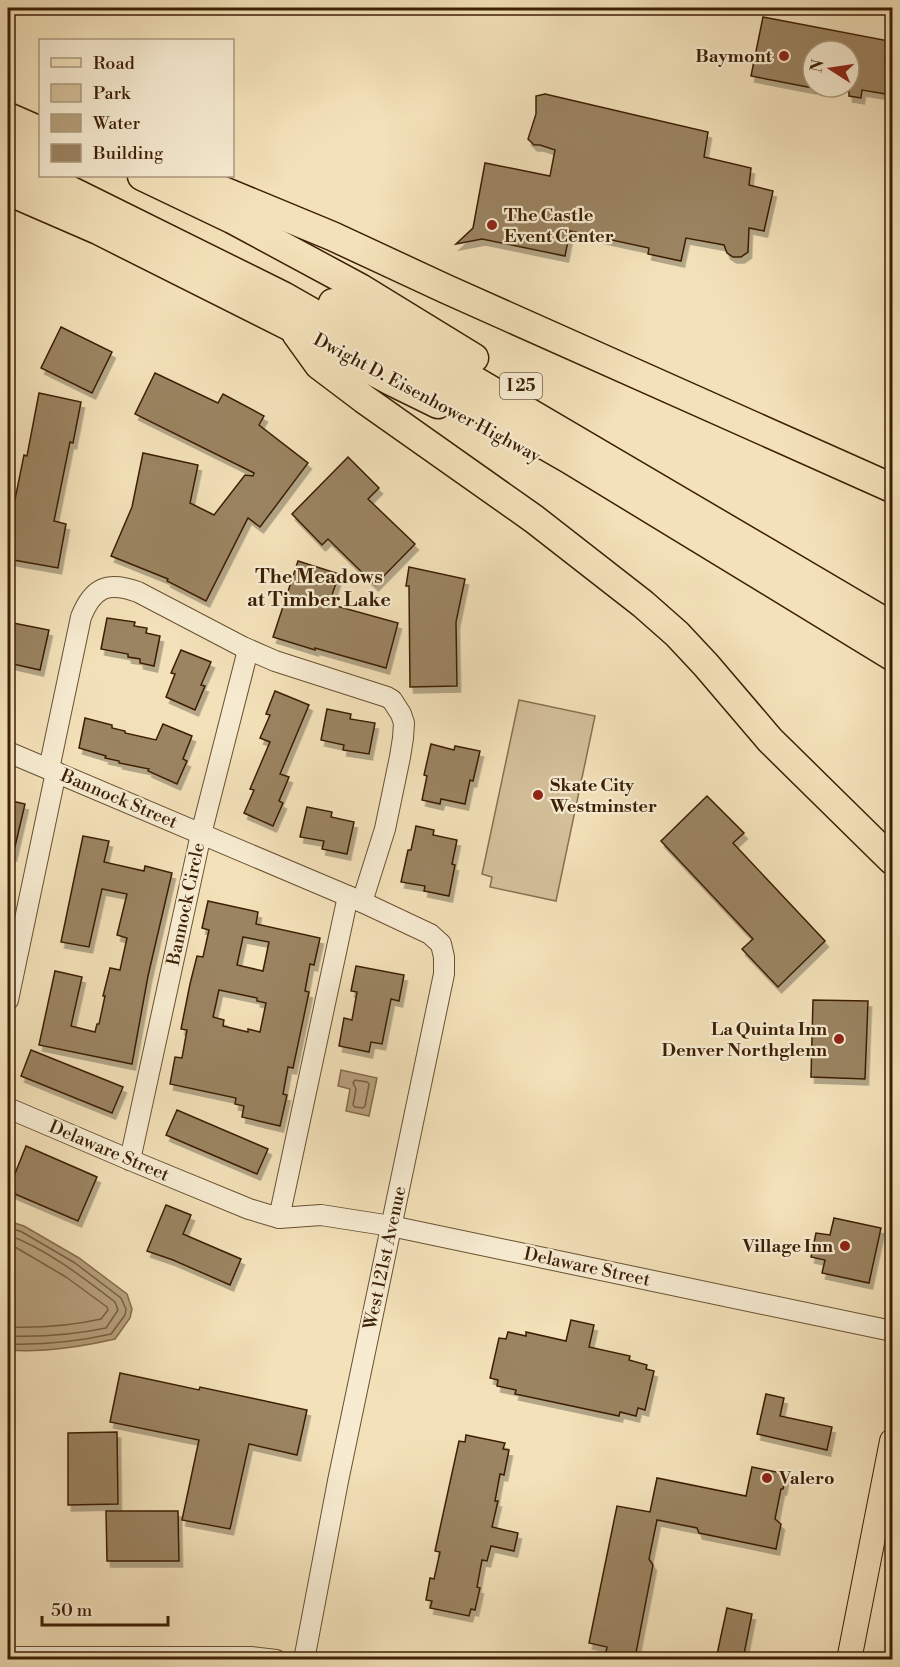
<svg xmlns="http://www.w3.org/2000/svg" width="900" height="1667" viewBox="0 0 900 1667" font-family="'Libre Bodoni',serif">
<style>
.green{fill:#d4c09a;stroke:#88704f;stroke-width:1.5}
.water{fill:#b59f7b;stroke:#856c4b;stroke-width:1.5}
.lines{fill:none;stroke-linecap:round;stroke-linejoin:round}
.shore{stroke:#785f40;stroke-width:1.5}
.building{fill:#9b8462;stroke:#3c1f04;stroke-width:1.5;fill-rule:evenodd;filter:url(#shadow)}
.minor-casing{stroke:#6a5031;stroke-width:22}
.major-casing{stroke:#3c1f04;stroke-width:26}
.highway-casing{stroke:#3c1f04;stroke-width:31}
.minor{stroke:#f7ecd2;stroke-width:20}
.major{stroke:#f3e1b9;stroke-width:24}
.highway{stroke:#f3e1b9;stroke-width:28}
.poi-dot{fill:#8f2418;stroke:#f7ecd2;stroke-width:2}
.labels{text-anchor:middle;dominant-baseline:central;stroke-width:4.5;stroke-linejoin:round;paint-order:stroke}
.shield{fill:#f7ecd2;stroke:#745c42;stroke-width:1.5}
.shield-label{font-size:16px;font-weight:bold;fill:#3c1f04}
.poi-label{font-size:18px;font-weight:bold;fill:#3c1f04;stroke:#f7ecd2;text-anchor:end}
.street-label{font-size:18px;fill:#3c1f04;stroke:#f7ecd2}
.neighbourhood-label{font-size:20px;font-weight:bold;fill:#3c1f04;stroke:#f7ecd2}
</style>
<defs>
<filter id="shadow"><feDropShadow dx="3.5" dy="6" stdDeviation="0" flood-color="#0004"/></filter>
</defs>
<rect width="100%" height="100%" fill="#f3e1b9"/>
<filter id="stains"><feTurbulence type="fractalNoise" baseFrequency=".00333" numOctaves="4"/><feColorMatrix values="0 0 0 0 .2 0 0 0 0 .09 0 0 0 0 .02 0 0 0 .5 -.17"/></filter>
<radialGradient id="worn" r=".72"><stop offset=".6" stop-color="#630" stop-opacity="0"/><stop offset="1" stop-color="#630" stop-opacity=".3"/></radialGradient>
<path class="green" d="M519 700 595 716 556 901 490 887 492 877 482 874Z"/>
<g class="water">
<path d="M341 1070 377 1078 369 1116 346 1111 350 1089 338 1086Z"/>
<path d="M8 1221 24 1226 79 1258 127 1294 132 1309 130 1318 115 1339C80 1347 43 1353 8 1350Z"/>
</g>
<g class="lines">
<g class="shore">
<path d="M355 1080 367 1082 369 1084 365 1106 363 1108 355 1107 353 1105 356 1089 353 1083Z"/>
<path d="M8 1227 22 1232 75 1263 121 1298 126 1309 125 1315 111 1334C76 1342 42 1345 8 1344"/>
<path d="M8 1235C45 1248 84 1278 115 1302L118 1310 106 1328C73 1335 41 1337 8 1336"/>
<path d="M8 1244 15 1247 66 1277 107 1307 108 1310 101 1319C70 1326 39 1328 8 1327"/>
</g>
</g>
<g class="building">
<path d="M763 17 889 41 885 61 892 62V95L862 90 861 98 849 96V51H813V88L751 76Z"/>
<path d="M545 94 708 132 704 157 751 168 749 185 773 191 764 231 749 228 748 252 741 257H733L727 253 724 245 686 238 681 261 648 254 649 248 570 231 565 256 482 239 456 244 473 228 485 163 550 176 555 150 540 145H534L528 139 536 114V96Z"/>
<path d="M61 327 112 352 92 393 41 368Z"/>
<path d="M155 373 218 403 223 394 264 416 259 425 308 463 260 527 248 518 206 601 167 581 168 579 111 556 132 507 143 453 198 465 190 503 214 515 245 475 253 476 254 473 135 414Z"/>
<path d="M39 393 81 402 73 443 70 442 54 521 66 524 58 568 8 559V531L11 513 12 514 24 455 27 456Z"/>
<path d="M348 457 379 488 368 499 415 544 375 585 328 539 322 545 292 514Z"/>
<path d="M298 561 339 574 329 604 398 623 386 668 315 648V650L273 637Z"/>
<path d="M409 567 465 579 456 622 457 686 410 687 409 586H406Z"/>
<path d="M107 618 135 622 134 626 147 628 146 633 160 636 154 666 140 663V659L128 657V654L101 649Z"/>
<path d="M8 622 49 630 40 670 8 663Z"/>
<path d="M181 650 211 662 201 685 205 686 195 710 166 697 175 674 171 673Z"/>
<path d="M275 691 309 705 280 774 289 777 279 801 283 803 273 826 244 813 254 790 250 789 270 742 260 738 270 715 266 714Z"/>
<path d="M327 709 351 714 350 719 375 723 369 754 343 750 344 745 321 740Z"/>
<path d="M85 718 112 725V728L125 731V733L156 740 163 724 192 736 183 759 187 761 177 784 148 771 149 769 119 763V761L105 758 106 756 79 748Z"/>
<path d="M431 744 454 750 455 746 480 751 473 781 470 780 465 804 441 799 440 804 422 800 427 776 424 775Z"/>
<path d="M707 796 744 833 733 843 825 941 778 987 742 949 753 939 661 841Z"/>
<path d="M8 800 25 804 13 855 8 854Z"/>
<path d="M307 807 332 812 331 817 354 822 347 854 322 849 324 841 300 837Z"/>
<path d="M416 826 434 830 433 835 457 840 452 864 455 865 449 896 424 891 425 886 401 882 408 850H411Z"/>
<path d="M83 836 109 841 104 862 144 871 145 866 172 873 148 976 132 1064 39 1045 55 971 82 977 71 1026 95 1032 97 1024H99L105 996H103L110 968 120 970 127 938 117 935 127 894 102 889 89 947 61 942Z"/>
<path d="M208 901 258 912 256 924 320 938 314 965 310 964 305 991 309 992 293 1068 288 1067 283 1094 287 1095 280 1126 242 1117 244 1106 235 1104 236 1098 170 1084 175 1057 182 1058 187 1030 181 1029 190 984 197 956 203 957 209 930 202 928ZM243 937 269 942 263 971 237 965ZM219 990 257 998V1001L266 1003 260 1032 248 1029V1032L223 1026 224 1020 213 1017Z"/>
<path d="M356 966 404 975 399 1001 391 999 382 1044 371 1042 369 1052 339 1046 344 1018 352 1020 357 992 351 991Z"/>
<path d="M813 1000 868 1001 865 1079 811 1077Z"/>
<path d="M31 1050 123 1087 112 1113 21 1076Z"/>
<path d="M177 1110 268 1149 257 1174 166 1135Z"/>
<path d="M26 1146 97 1177 78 1221 8 1191Z"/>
<path d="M166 1205 191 1215 183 1234 241 1259 230 1285 173 1260 147 1251Z"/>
<path d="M834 1218 881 1228 869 1283 822 1273 825 1260 811 1257 816 1233 830 1235Z"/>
<path d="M571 1320 594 1325 589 1347 630 1356 629 1360 647 1365 646 1369 654 1371 645 1410 638 1408 636 1416 620 1412 619 1416 515 1394 516 1390 497 1386 498 1380 490 1378 499 1338 506 1339 508 1332 526 1336V1332L566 1341Z"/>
<path d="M120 1373 199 1390 200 1387 307 1410 297 1455 249 1444 230 1529 182 1520 199 1440 110 1422Z"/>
<path d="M766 1394 784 1398 780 1416 832 1427 827 1450 757 1434Z"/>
<path d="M117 1432 118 1504 68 1505V1433Z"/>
<path d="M466 1435 505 1443 503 1449 509 1450 504 1475 500 1474 495 1501H498L492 1527 518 1533 514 1551 491 1546 487 1561 482 1560 477 1587 480 1588 475 1610 471 1609 469 1616 430 1608 432 1601 426 1600 430 1578 434 1579 440 1552 435 1551 459 1441 465 1442Z"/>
<path d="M752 1467 786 1474 783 1489H781L775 1519 781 1524 776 1549 699 1533 697 1528 657 1520 649 1559 653 1565 635 1658 606 1652 607 1647 589 1643 617 1506 650 1512 657 1478 746 1496Z"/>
<path d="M106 1511H178L179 1561H107Z"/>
<path d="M727 1608 752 1614 743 1659H716Z"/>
</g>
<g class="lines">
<defs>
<g id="minor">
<path d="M8 752 362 902 430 934 441 944 444 957V974L338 1481 304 1660"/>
<path d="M49 769 81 617C93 587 108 581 138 592L243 647 275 661 387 697 392 700 401 714 404 723 403 738 400 757 385 829 362 902"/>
<path d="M8 1000 56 772"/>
<path d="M8 1108 130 1160 249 1209 279 1218 348 896"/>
<path d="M130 1160 201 834 248 650"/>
<path d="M279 1218 321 1215 391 1226 892 1331"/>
<path d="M8 1657H251L276 1660"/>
</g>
<path id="major" d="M849 1660 892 1441"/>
<g id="highway">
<path d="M8 117 40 131"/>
<path d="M8 141 40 157"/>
<path d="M8 163 65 188 283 296 569 459 892 656"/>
<path d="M142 176 232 219 360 288 474 358"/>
<path d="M165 178 199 181 332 236 446 289 892 488"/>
<path d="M8 191 98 230 291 327 391 381 438 404"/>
<path d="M333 303 409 342 892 626"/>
<path d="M296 333 319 365 364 399 534 519 643 604 677 634 706 665 770 740 892 860"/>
</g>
</defs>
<use href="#minor" class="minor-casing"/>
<use href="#major" class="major-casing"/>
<use href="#highway" class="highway-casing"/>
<use href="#minor" class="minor"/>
<use href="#major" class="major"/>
<use href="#highway" class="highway"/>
</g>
<g class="poi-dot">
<circle cx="784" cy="56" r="6"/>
<circle cx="492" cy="225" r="6"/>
<circle cx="538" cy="795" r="6"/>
<circle cx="839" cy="1039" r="6"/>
<circle cx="845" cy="1246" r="6"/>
<circle cx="767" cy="1478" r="6"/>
</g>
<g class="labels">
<rect class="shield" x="500" y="373" width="42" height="26" rx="4.5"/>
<g class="shield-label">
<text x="521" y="386">I 25</text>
</g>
<g class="poi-label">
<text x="772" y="56">Baymont</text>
<text x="504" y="215" text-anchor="start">The Castle<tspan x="504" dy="21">Event Center</tspan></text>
<text x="550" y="785" text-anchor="start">Skate City<tspan x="550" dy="21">Westminster</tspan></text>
<text x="827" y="1029">La Quinta Inn<tspan x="827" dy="21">Denver Northglenn</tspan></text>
<text x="833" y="1246">Village Inn</text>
<text x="779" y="1478" text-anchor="start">Valero</text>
</g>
<g class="street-label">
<text transform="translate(427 398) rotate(28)">Dwight D. Eisenhower Highway</text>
<text transform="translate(119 799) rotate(23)">Bannock Street</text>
<text transform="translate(186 904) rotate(-78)">Bannock Circle</text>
<text transform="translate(109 1151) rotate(23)">Delaware Street</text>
<text transform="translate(385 1258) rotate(-78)">West 121st Avenue</text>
<text transform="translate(587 1267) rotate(12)">Delaware Street</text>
</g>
<g class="neighbourhood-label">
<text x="319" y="577">The Meadows<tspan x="319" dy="23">at Timber Lake</tspan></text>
</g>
</g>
<rect width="900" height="1667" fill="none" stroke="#f3e1b9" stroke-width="30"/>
<rect x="9" y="9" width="882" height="1649" fill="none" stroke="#3c1f04" stroke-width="3"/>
<rect x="15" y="15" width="870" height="1637" fill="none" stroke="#3c1f04" stroke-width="1.5"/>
<rect x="39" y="39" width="195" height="138" fill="#f7ecd2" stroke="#ac9a80" stroke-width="1.5"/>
<rect x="51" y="58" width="30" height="9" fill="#f3e1b9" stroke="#ac9a80" stroke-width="1.5"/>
<text x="93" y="69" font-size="18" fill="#3c1f04">Road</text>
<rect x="51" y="84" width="30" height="18" fill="#d4c09a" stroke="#ac9a80" stroke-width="1.5"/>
<text x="93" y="99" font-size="18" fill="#3c1f04">Park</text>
<rect x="51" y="114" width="30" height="18" fill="#b59f7b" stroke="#ac9a80" stroke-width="1.5"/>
<text x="93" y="129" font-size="18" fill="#3c1f04">Water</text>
<rect x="51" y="144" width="30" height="18" fill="#9b8462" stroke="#ac9a80" stroke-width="1.5"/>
<text x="93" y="159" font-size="18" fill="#3c1f04">Building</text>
<g transform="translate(831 69) rotate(282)"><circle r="28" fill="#f7ecd2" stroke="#ac9a80" stroke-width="1.5"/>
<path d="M0-4.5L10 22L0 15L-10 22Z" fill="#8f2418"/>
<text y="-9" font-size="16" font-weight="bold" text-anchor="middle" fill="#3c1f04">N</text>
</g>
<path d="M42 1616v9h126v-9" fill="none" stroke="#3c1f04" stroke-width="3"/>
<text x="51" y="1616" font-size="18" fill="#3c1f04" stroke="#f7ecd2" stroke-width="4.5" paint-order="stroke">50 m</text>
<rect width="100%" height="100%" filter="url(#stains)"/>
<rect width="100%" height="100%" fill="url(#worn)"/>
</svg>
